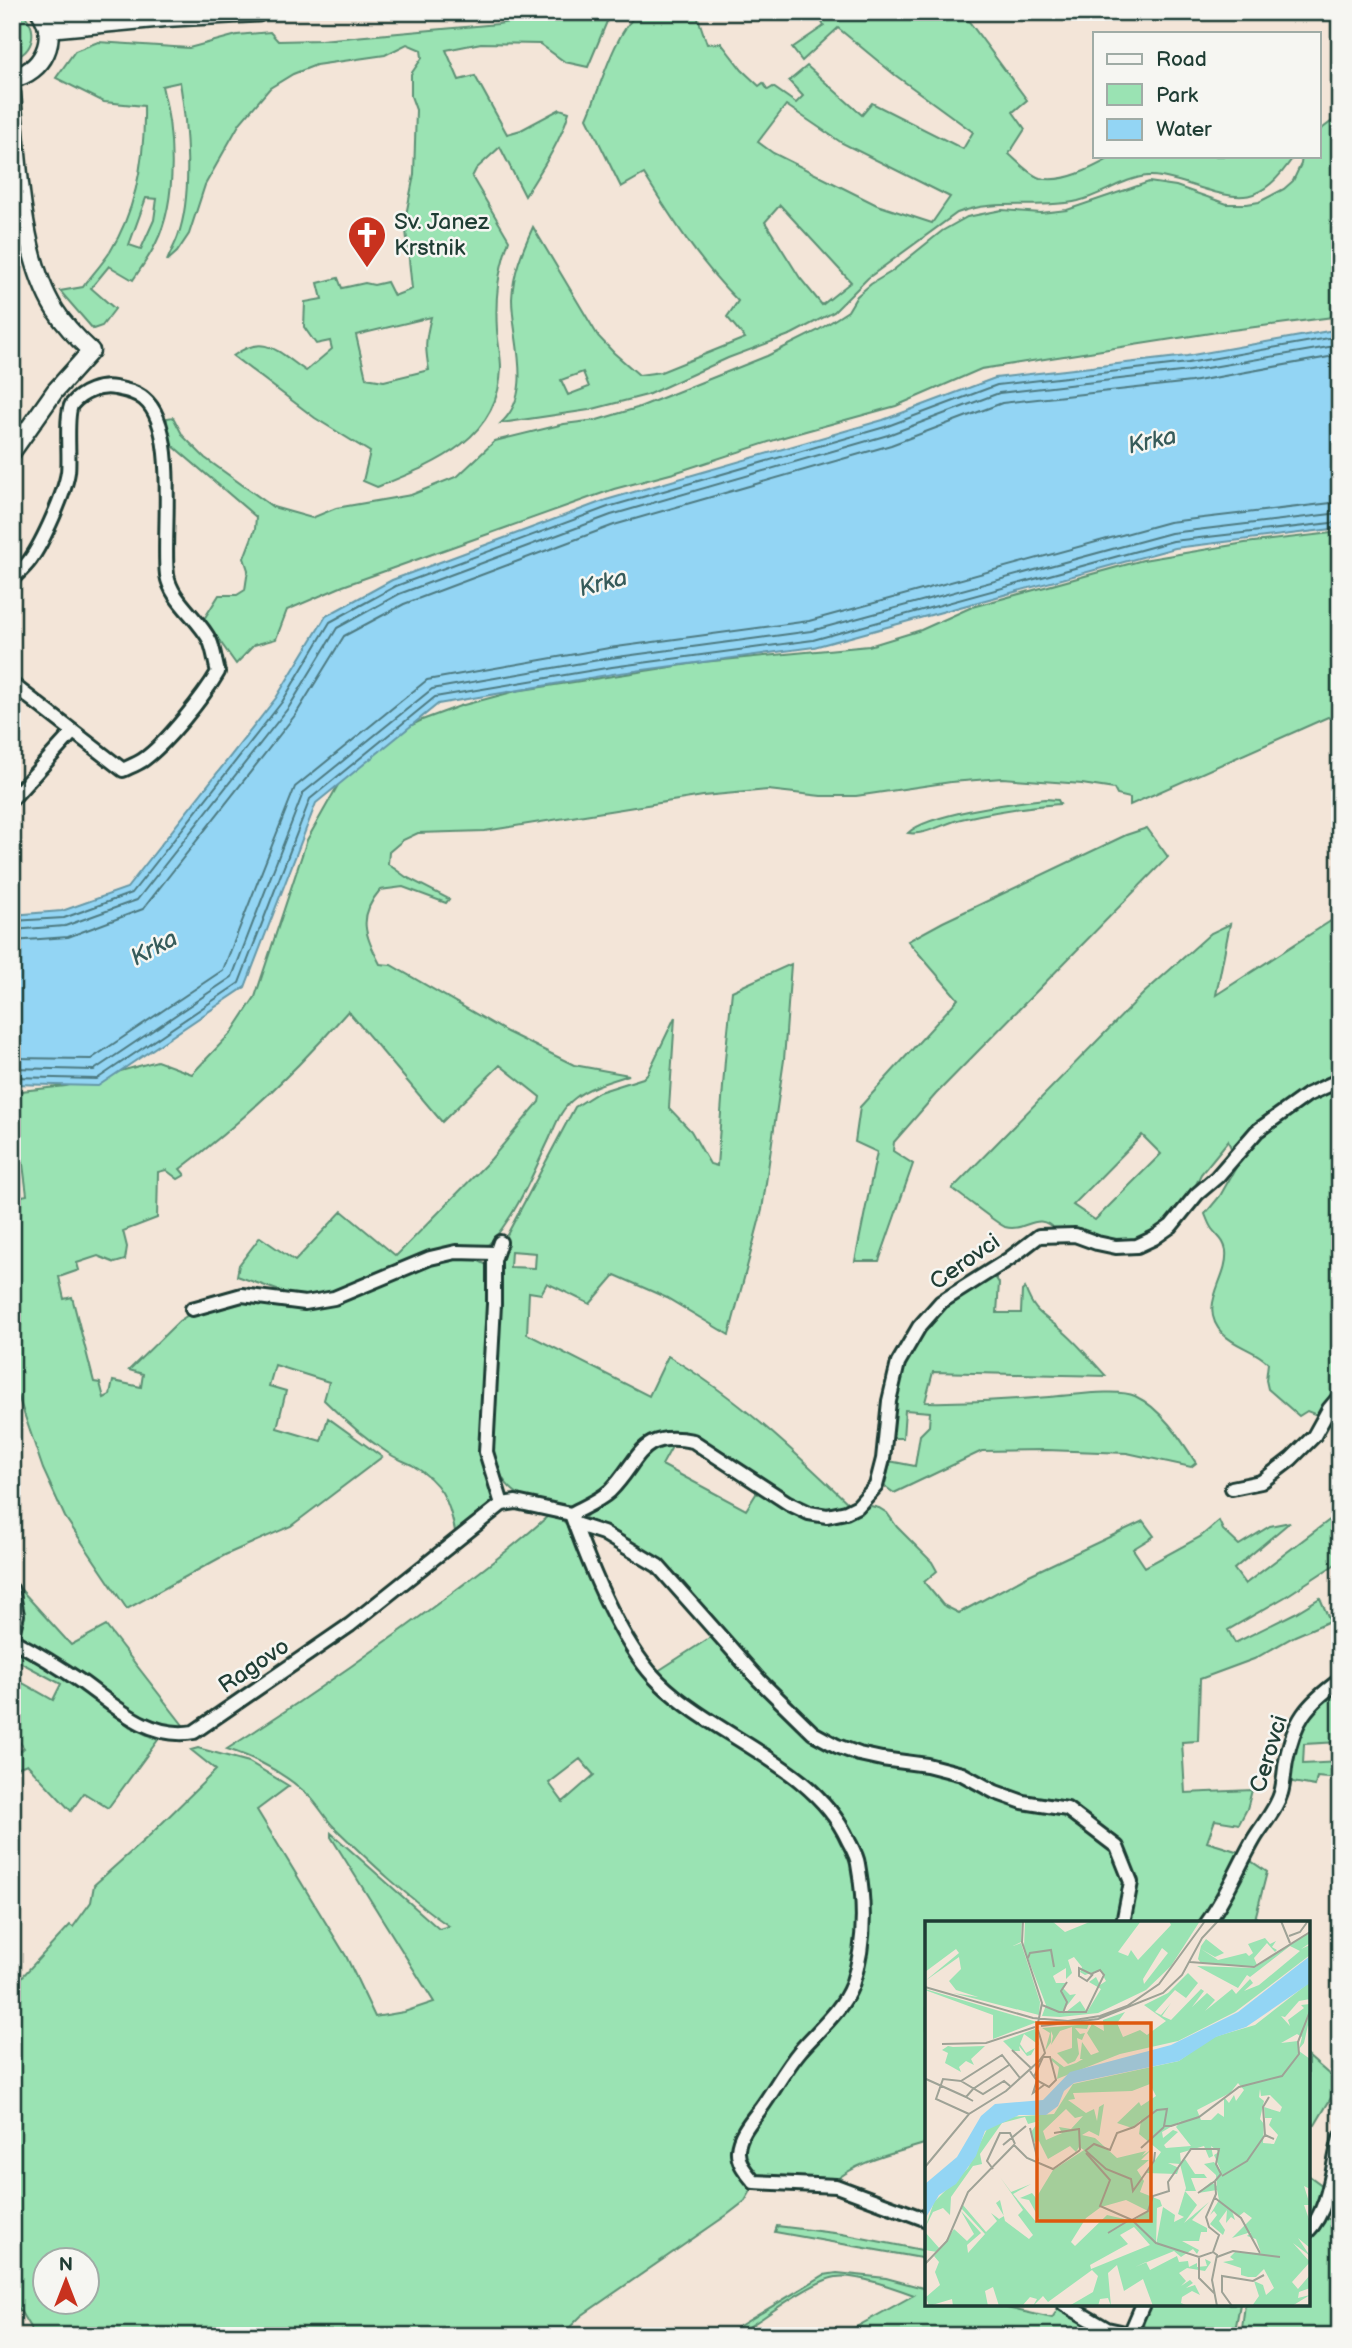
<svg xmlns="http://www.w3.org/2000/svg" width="1352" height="2348" viewBox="0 0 1352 2348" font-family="'Balsamiq Sans',sans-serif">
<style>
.green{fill:#9ae3b3;stroke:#5c9074;stroke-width:2;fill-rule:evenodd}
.water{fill:#93d5f4;stroke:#6598a7;stroke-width:2}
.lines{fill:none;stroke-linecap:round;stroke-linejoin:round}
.shore{stroke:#4d7a81;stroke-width:2}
.minor-casing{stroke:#1f3d34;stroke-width:18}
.tertiary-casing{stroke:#1f3d34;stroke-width:21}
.secondary-casing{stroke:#1f3d34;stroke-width:23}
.minor{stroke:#f6f6f2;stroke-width:12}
.tertiary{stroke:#f6f6f2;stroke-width:16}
.secondary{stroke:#f6f6f2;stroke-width:18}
.labels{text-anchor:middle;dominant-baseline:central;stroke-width:5;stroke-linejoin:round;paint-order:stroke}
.poi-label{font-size:23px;fill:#1f3d34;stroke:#f6f6f2;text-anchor:start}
.street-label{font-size:23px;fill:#1f3d34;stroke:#f6f6f2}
.water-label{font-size:24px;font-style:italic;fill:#365b5a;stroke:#f6f6f2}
.inset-road{fill:none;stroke:#9ea296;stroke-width:2}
.view{fill:#de580e;fill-opacity:0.15;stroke:#de580e;stroke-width:3.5}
.inset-edge{fill:none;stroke:#1f3d34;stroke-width:3.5}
</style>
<rect width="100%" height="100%" fill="#f3e5d8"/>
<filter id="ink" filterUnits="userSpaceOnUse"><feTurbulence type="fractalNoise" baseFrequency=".0143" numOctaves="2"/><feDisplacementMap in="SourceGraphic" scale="14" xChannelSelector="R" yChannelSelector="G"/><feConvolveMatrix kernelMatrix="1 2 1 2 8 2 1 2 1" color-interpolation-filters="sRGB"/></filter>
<g filter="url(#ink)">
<g class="green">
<path d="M12 12H21C39 28 35 52 12 59Z"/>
<path d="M562 12H611L588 67 565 62 540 44 481 43 446 50 459 80 475 76 507 134 521 130 560 109 569 112C560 143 542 169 525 196L500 147 476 169 472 177 509 240C498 272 495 297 497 330 498 343 501 356 501 368 499 440 434 464 377 487L363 481 370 452 315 418 233 356C265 332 279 353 306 371L332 349 330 341 316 344 304 327 305 302 322 299 318 283 338 278 342 288 365 283 374 285 387 282 394 296 412 289 405 220 414 175 416 110 411 96V74L422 58 421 50 407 44 385 55 316 65 293 74 270 88 240 123 205 185 189 234 177 252 167 261C170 253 175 245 178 236 193 195 187 125 180 82L162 86C174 131 178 199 156 243 150 256 141 268 133 280L109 266 91 288 115 309 102 326 93 329 60 291 83 287C92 275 102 264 110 252 137 208 145 157 144 106L104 102 56 78 75 51 98 42 189 48 237 35 270 32 278 41 321 40 498 24ZM146 198 157 199 154 220 141 249 129 245ZM431 317C425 340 425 348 429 370L384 381 366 378 356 335Z"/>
<path d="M639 12H696L707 44 721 43 742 70 759 86 763 83 768 90 773 87 796 103 803 96 789 81 807 66 862 115 872 103 963 149 973 132 895 75 838 28 802 61 792 48 824 26 817 12H962L1027 100 1013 112 1025 129 1009 154C1017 161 1030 175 1040 178 1064 184 1094 167 1114 156H1294C1258 209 1239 200 1185 183 1174 180 1160 175 1148 176 1124 178 1102 195 1078 201 1038 210 996 198 957 213L868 278 834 312 792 334 728 358 647 395 589 410 501 423C535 392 512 339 512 299 513 273 522 251 533 227L598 336 614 353 639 375 661 372 745 338 727 317 738 301C700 263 672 219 644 174L621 187 587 118C601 87 613 35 639 12ZM786 105 842 143 950 197 932 223 877 205 773 153 758 142ZM780 205 851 282 822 305 800 278 765 222ZM583 372 589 387 568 395 561 380Z"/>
<path d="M1340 115V316L1217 332 981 369 896 406 784 437 674 473 614 489 343 586 287 610 276 639 254 645 236 664 204 619 219 595H237L245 590 248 570 244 558 255 529 256 517 166 440 167 418 173 417 183 436 205 458 273 507 312 518 336 508 411 495 458 476 495 441 564 424 597 420 637 408 767 356 817 331 848 311 857 296 871 284 891 272 942 231 967 217 1002 210 1041 213 1067 210 1149 182 1176 186 1227 204H1247L1259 202 1284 189 1293 181 1301 164 1302 156H1319V131Z"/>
<path d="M1340 532V733L1335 723 1328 717 1130 805V798L1117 795 1114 789 1082 784 1002 778 951 782 856 796H821L768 790 703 796 485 831 418 833 403 840 389 852 388 864 406 877 449 899 446 903 403 887 380 890C357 917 365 935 380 964L391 965 507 1032 574 1065 629 1075C611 1081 590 1086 575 1098 559 1110 555 1128 547 1144 532 1176 513 1221 487 1246L469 1247 333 1294 297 1297 237 1276 239 1265 260 1237 295 1261 342 1211 396 1256 491 1159 539 1102 540 1097 500 1065 442 1122 348 1011C297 1070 242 1122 180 1169L185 1175 178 1179 166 1170 158 1172 157 1218 123 1231 127 1247 125 1260 115 1263 98 1256 77 1263 79 1270 59 1277 64 1299 72 1297 94 1382 100 1383 104 1398 110 1395 113 1381 141 1387 143 1374 129 1370 179 1321 193 1312 239 1301 299 1307 433 1262 459 1257 477 1260 487 1265 490 1274 483 1445 495 1499 491 1505 462 1531H455C449 1500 441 1482 412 1465 404 1461 395 1458 388 1453 365 1438 343 1419 324 1400L329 1382 275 1365 269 1386 286 1391 277 1428 321 1441 328 1418 382 1457 291 1526 225 1555 127 1609 65 1517 43 1469 18 1396 12 1397V1198L27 1195 22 1156 12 1157V1092L66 1086 157 1061 192 1074 232 1032 255 997 307 840 347 769 373 744 422 720 460 706 516 691 703 662 869 646 921 630 972 607 1143 560 1245 543Z"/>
<path d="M1045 799 1058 800 1060 804C1027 806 993 812 961 819 945 823 924 836 908 833 927 814 1016 802 1045 799Z"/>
<path d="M1147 828 1168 857 936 1094 894 1142 893 1151 913 1164 879 1261H855L877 1152 855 1142 860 1107 958 999 908 941 943 922 1126 835Z"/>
<path d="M1340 915V1408L1339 1406 1322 1417 1307 1411 1299 1416 1268 1389 1266 1380 1268 1363C1256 1350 1236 1347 1223 1334 1196 1306 1229 1279 1226 1251 1224 1240 1219 1238 1212 1229 1209 1225 1207 1219 1205 1214L1220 1196 1238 1164 1228 1141 1201 1174 1191 1195 1174 1217 1151 1236 1125 1243 1056 1231C1037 1209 1026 1233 1005 1227 997 1224 963 1196 952 1189L1144 993 1211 933 1230 924 1216 995ZM1142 1135 1161 1154 1095 1220 1073 1205Z"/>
<path d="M791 964 784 1060 762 1210 729 1335 667 1298 615 1275 590 1304 547 1283 541 1294 529 1292 527 1334 649 1396 668 1356C737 1397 794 1451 851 1506L843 1510 815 1511 675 1434H662L653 1437C633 1459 601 1502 571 1507 558 1510 541 1503 528 1499 506 1491 495 1470 493 1448L500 1248 575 1107 599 1092 643 1078 648 1073 675 1017 669 1108 691 1131 710 1164 717 1166 725 1060 732 991ZM511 1251 536 1253 535 1268 510 1267Z"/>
<path d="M994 1275 999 1283 997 1313H1021L1022 1291 1025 1288C1035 1315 1043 1314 1064 1332 1079 1345 1092 1361 1106 1376L933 1372 925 1402C966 1403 1008 1400 1049 1397 1069 1396 1118 1388 1135 1396 1161 1408 1181 1439 1196 1463L1191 1467 1127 1453 1046 1450 982 1451 894 1493 883 1485 888 1472 889 1461 915 1466 920 1435 929 1426 930 1412 905 1410 903 1438H891C895 1389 907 1341 944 1306 957 1293 978 1285 994 1275Z"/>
<path d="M674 1443 662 1465 746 1510 756 1494V1486L795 1511 816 1521 836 1522 871 1506 879 1508 887 1513 897 1527 932 1562 937 1571 924 1582 943 1605 959 1613 1027 1576 1143 1521 1154 1536 1133 1549 1145 1567 1200 1537 1219 1521 1223 1530 1239 1545 1270 1526 1290 1522 1234 1569 1245 1584 1340 1512V1561L1285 1597 1228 1630 1235 1643 1295 1613 1320 1598 1330 1621 1295 1636 1254 1659 1200 1679 1198 1741 1182 1742 1185 1793 1252 1790 1247 1809 1239 1824 1215 1820 1207 1842 1236 1851 1267 1872 1254 1923H927V2143C897 2153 858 2160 834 2182H762L752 2189 745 2201 727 2215 581 2316 566 2331 567 2336H35L12 2297V1998L20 1979 70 1925 73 1927 91 1902 94 1885 151 1834 216 1770 191 1750 198 1748 249 1762 289 1786 257 1810 346 1956 375 2017 404 2012 434 2002 331 1837V1833L439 1929 449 1926C408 1898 370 1862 334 1827 325 1818 319 1806 310 1797 286 1774 259 1759 227 1749 304 1700 379 1648 452 1593 485 1568 519 1543 549 1515L562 1520 570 1527C586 1561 596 1599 615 1632 636 1667 664 1694 695 1720L696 1706 655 1673 714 1635C751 1674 794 1738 847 1756 881 1768 918 1767 952 1777 968 1781 981 1790 995 1798L999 1790 962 1771 933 1760 881 1757 824 1735 750 1663 662 1565 622 1537 585 1518C591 1509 602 1504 611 1496 631 1477 642 1445 674 1443ZM580 1759 594 1775 563 1802 549 1783ZM46 2260H88V2302H46Z"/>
<path d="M14 1582 71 1645 106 1626 186 1729 148 1722 18 1638C23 1617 21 1603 14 1582Z"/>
<path d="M12 1647 92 1696 130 1727 158 1740 108 1808 84 1793 71 1811 27 1764 12 1770V1758L24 1748 12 1732V1677L53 1700 61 1684 12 1658Z"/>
<path d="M1340 1685V1742L1304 1744 1303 1764 1340 1762V1779L1317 1777 1315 1786 1287 1781 1290 1754 1308 1709Z"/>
<path d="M1308 2056 1340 2084V2101L1331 2098 1315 2125 1308 2122Z"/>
<path d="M1308 2175 1323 2186 1312 2220 1308 2223Z"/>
<path d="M1321 2219H1340V2336H1241L1245 2304H1308V2242Z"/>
<path d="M777 2226 842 2234 927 2251V2259L775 2232Z"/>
<path d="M837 2273 886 2278 927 2289V2304H988L1052 2318 1060 2306 1106 2334 1105 2336H840L914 2295C895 2288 857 2274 836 2277 816 2280 778 2307 761 2319 748 2327 738 2336 723 2336L824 2275Z"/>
<path d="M1149 2304H1240L1234 2336H1144L1143 2318Z"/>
</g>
<path class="water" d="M1340 329V528L1175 548 814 647 613 674 438 704 316 803 245 987 98 1086 12 1084V915L62 911 127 888 276 698 326 616 392 580 606 500 883 420 995 378 1187 356Z"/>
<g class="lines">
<g class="shore">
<path d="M12 921 64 918 132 893 282 702 330 622 396 586 608 507 885 427 997 385 1188 363 1340 336"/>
<path d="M12 930 65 926 137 900 289 707 337 628 399 594 611 515 888 435 999 393 1189 371 1340 345"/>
<path d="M12 941 68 937 143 909 296 714 344 636 404 604 614 525 891 445 1002 403 1191 382 1340 355"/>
<path d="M12 1058 91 1059 223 970 295 787 427 680 609 648 809 621 1169 522 1340 502"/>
<path d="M12 1068 94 1070 232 977 303 793 432 689 610 658 811 631 1171 533 1340 513"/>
<path d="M12 1077 97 1079 239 983 310 799 435 697 612 667 813 640 1173 541 1340 522"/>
</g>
<defs>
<g id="minor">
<path d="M12 579C18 573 25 567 30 560 43 542 65 493 68 472 70 457 65 414 72 404 82 392 100 385 115 388 125 390 136 392 144 399 179 427 162 535 167 575 171 601 199 618 210 641 214 650 215 662 218 672 204 696 166 744 143 760 137 764 129 767 123 770L12 684"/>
<path d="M12 799 73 732"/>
<path d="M500 1242 494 1260V1304L486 1452 502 1504"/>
<path d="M192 1309 242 1295 305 1303 334 1298 430 1258 456 1252 495 1253"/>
<path d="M1232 1488 1261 1482 1291 1459 1314 1436 1329 1409 1340 1396"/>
<path d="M571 1514C584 1507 599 1501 610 1491 641 1460 638 1430 693 1441L788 1503 809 1513 827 1516 846 1512 858 1506 876 1486 883 1459 889 1401 898 1363 919 1327 941 1302 1009 1259 1039 1236 1075 1235 1097 1243 1116 1247 1137 1246 1154 1238 1171 1226 1197 1194 1217 1177 1257 1131 1307 1095 1340 1080"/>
<path d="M571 1514C589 1564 621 1645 659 1682 716 1738 814 1765 848 1840 852 1848 857 1856 858 1864 865 1903 865 1947 852 1985 842 2011 817 2031 800 2051 785 2069 774 2090 761 2108 752 2120 739 2134 738 2150 737 2163 747 2173 754 2182L836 2186 927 2220"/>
<path d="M575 1524 603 1533 658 1566 759 1680 813 1733 837 1746 859 1754 882 1759 927 1765 962 1774 995 1792 1023 1802 1067 1809 1117 1847 1131 1882 1123 1923"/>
<path d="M12 1590 17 1615 12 1634"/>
<path d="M12 1640C37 1653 60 1667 83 1683 116 1707 150 1740 194 1732L350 1625 502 1504 516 1502 571 1514"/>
<path d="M1207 1923C1226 1897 1238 1867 1254 1839 1263 1824 1276 1810 1281 1793 1284 1783 1284 1772 1286 1761 1294 1720 1306 1705 1340 1680"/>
<path d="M1308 2231C1330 2209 1332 2167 1340 2138"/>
<path d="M1064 2304 1107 2329 1130 2334"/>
<path d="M1132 2336 1130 2334 1143 2304"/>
</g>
<path id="tertiary" d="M12 93C18 159 20 254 55 310 65 326 78 339 91 351L55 391 12 452"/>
<g id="secondary">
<path d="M48 28 165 17 258 12"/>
<path d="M12 78C43 72 59 39 41 12"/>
</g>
</defs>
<use href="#minor" class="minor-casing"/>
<use href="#tertiary" class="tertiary-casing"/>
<use href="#secondary" class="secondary-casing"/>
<use href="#minor" class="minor"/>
<use href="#tertiary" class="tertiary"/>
<use href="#secondary" class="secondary"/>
</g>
</g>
<defs>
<symbol id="church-pin" viewBox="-11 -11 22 30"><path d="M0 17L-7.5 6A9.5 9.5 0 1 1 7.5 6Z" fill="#c8321e" stroke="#f6f6f2"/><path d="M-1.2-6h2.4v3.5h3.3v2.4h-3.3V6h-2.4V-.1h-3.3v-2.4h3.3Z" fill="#fff"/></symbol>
</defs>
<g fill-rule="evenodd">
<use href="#church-pin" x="345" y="213" width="44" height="60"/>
</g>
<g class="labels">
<g class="poi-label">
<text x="394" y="222">Sv. Janez<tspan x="394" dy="26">Krstnik</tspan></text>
</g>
<g class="street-label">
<text transform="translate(965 1262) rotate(-35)">Cerovci</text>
<text transform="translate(254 1666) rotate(-34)">Ragovo</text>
<text transform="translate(1269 1754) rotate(-73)">Cerovci</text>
</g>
<g class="water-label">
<text transform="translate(1152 441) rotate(-13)">Krka</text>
<text transform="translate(603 583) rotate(-15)">Krka</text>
<text transform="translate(154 948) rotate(-28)">Krka</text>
</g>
</g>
<g transform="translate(925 1921)">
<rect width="385" height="385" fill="#f3e5d8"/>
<path d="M0 0H97L96 21 88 25 96 22 115 81 114 94 28 72 53 76 31 69 24 60 36 48 34 36 0 60 34 32 31 28 0 51ZM100 0H127L140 11 167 0H216L193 31 203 35 206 29 213 39 246 4 244 0H275L246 45 221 69 173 92 135 96 117 95 121 84 99 27ZM237 27 243 32 219 63 218 58ZM149 36 157 46 155 51 160 54 175 49 181 60 175 64 171 56 164 61 176 68 162 91 155 80 141 91 155 92 132 91 129 89 137 91 151 73 145 74 138 67 142 62H131L128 55 141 47V58L147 52 143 39ZM385 11V22L376 28 385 24V34L310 91 253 120 195 133 132 158 134 146 126 139 127 137 139 146 151 142 158 138H155L157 121 166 134 174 131 162 112 167 103 179 110 178 99 200 91 192 102 198 116 215 109 222 114 241 100 219 84 243 72 263 52 273 62 261 77 250 69 230 91 236 94 246 82 237 95 246 99 276 68 279 70 267 86 282 72 290 79 280 90 307 68 311 73 325 58 328 62 319 70 334 64 375 30 365 25 325 56 322 54 313 67 272 45 329 47ZM340 17 345 23 351 20 347 26 352 29 350 31 342 22 329 37 332 44 326 46 276 42 273 38 276 25 281 18 299 32 290 36 276 28 293 39 321 32 324 35 328 32 323 23ZM385 61V78L374 80 360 96 356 95 365 105 363 99 379 87 376 84 385 83V108L383 104 379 122 374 128 377 116 372 113 356 122 373 120 374 130 385 138V268L379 265 385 284H379L385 301V327L373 317 385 335 368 322 385 341 367 361 373 368 385 354V367L374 371 373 377 385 374 367 385H327L334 375 329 360 338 364 341 374 349 367 339 348 331 356H323L316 354V347L298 341 309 339 305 336 310 331 336 332 331 318 322 315 326 311 307 317 327 297 319 291 314 295 307 290 310 299 306 296 301 302 302 289 294 300 300 309 298 314 285 303 292 294 289 290 285 294 294 279 292 269 273 272 286 261 292 265 291 254 279 243 289 241 296 250 289 234 294 231 286 225 288 235 284 237 279 225 255 232 256 242 260 238 270 253H279L282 257H266L271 270H260L272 284 259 302 284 281 267 299 282 307V311H276L274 320H257L274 329 272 333 268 328 256 336 249 330 210 346 221 341 225 349 252 335 254 341 263 340 264 346 272 342V346L282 345 280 338 286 341 280 350 262 347 254 352 261 360 256 365 265 359 268 362 261 367 270 364 275 374 267 370 257 376 256 382 263 385H228L218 358 199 370 192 344 183 352 186 385 183 377 175 378 173 385H144L168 371 173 355 167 349 123 381 118 375 108 385 112 378 105 376 97 385H74L68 366 60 370 63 385H28L27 378 4 385 1 376 15 364 10 351 14 341 9 335 12 331 0 329V311L15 328 29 308 42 320 49 313 36 290 56 312 42 324 43 332 60 313 36 287 39 278 38 284 61 311 72 300 66 292 74 298 79 295 71 282 75 279 80 300 104 318 108 314 93 294 98 289 75 256 86 271 106 263 88 273 112 302 115 299 104 279 95 277 107 272 111 277 128 249 159 229 154 226 151 231 145 225 123 238 114 220 108 221 106 211 114 200 103 203 100 196 77 202 55 233 57 243 48 245 26 276 25 294 18 287 8 291 0 307 9 281 43 247 62 208 83 196 129 193 148 163 254 140 286 117 330 104ZM313 162 319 169 311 180 309 174 304 182 299 176V196L293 192 286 199H276L272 189 305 172ZM225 163 231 175 216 185 214 181 192 202 207 207 216 199 214 213 236 231 221 252 252 253 254 247 243 242 255 243 261 267 253 293 259 296 249 301 250 294 238 286 231 324 232 287 237 285 235 279 215 271 219 260 212 249 224 239H216L227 228 217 235 221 230 192 237 170 217 157 214 164 210 174 215 179 183 174 186 172 200 169 188 161 192 143 179 150 178 148 172 207 170ZM335 168 336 175 345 174 357 186 355 191 339 186 340 197H347L344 204 353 214 349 223 338 222 339 203 335 198 339 180 334 176ZM141 188 150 197 158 195 146 208 134 206 137 212 121 219 118 210ZM256 200 251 206 266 225 241 227 239 224 253 211 248 209 238 217 237 211ZM201 279 223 290 208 300 182 294 150 325 146 321 161 297 176 286ZM209 306 225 324 166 348 165 344 203 323 195 314ZM0 69V68L112 101 68 118V94ZM164 103 162 108 150 107 155 113 160 112 157 119 152 117 154 133 150 140 143 143 132 132 147 127V106L135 110 126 124 128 115 126 110V121L120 130 125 112 117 107ZM110 108 114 124 99 113 95 123 101 132 110 127 106 134 102 135 94 125 95 130H88L78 120ZM23 125 28 126 60 125 46 138 49 144 41 140 34 146 36 151 20 142 23 132 17 129Z" fill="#9ae3b3" fill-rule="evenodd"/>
<path d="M385 35V62L321 106 291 116 254 140 149 162 139 170 133 185 121 194H94L60 210 51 235 31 263 14 274 0 298V263L32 236 56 195 70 183 118 179 145 151 246 124 313 91Z" fill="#93d5f4"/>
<path class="inset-road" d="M98 0 97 21 117 82 113 102M356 0 365 22M364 15 375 11 383 0M103 37 105 32 126 29 129 46M265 41 329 46 385 11M0 66 108 97 143 100 175 95 202 85 234 63 280 0M117 84 134 91H161L179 54 175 49 166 53 154 47V55L162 60 168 53M138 92 142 81 136 70 142 61M116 105 173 98 238 72 257 54 277 17 293 0M17 123 61 122 110 106M87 129 107 148M105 150 107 153 110 157 113 160 124 166 131 159 125 136H118L109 156M1 158 41 176M112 159 108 172 119 164M36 160 58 173 79 160 85 165M344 176 338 186 340 214 349 218M48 180 41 176 48 168 84 144M44 193 11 178 18 158 36 160 77 134 95 157M105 207 113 240M154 207 155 229M129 212 154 208M78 224 101 205M216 227 239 206M160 230 169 223 185 229 192 212 209 206 232 189 242 188 239 205H246L274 196 314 166 357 155 374 133 373 121 385 90M161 230 181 248 206 258 208 270 229 240 230 231M161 232 185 259 175 285 207 299M0 246 44 193 81 170 114 140 120 132 113 109M68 248 62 240 75 212H85L90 223M297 255 322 240 340 214M290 260 296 253 291 243 294 228H266L243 261 244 270 228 275 223 290 207 299 231 322 274 336 288 331 292 334 287 359 292 385M273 272 290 260 291 273 281 296 284 306 294 314 288 331M290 277 316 297 335 332M183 312 206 298M274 336V357L289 372M292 336 308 330 355 336M0 343 22 320 43 271 89 224 102 237 128 248 155 229M307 385 297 371V355L328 360 339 354"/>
<path class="view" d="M112 102H226V300H112Z"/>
<rect width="385" height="385" class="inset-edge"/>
</g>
<rect width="1352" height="2348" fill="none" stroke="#f6f6f2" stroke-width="42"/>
<rect x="21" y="21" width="1310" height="2306" fill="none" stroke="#1f3d34" stroke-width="2.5" filter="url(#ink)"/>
<rect x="1093" y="32" width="228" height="126" fill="#f6f6f2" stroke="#a0aca6" stroke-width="2"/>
<rect x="1107" y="54" width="35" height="10" fill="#f6f6f2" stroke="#a0aca6" stroke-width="2"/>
<text x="1156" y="66" font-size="21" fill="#1f3d34">Road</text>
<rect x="1107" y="84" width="35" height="21" fill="#9ae3b3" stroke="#a0aca6" stroke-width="2"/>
<text x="1156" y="102" font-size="21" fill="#1f3d34">Park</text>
<rect x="1107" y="119" width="35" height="21" fill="#93d5f4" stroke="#a0aca6" stroke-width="2"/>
<text x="1156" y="136" font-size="21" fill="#1f3d34">Water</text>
<g transform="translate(66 2281)"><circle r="33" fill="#f6f6f2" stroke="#a0aca6" stroke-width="2"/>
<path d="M0-5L12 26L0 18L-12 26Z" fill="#c8321e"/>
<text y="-10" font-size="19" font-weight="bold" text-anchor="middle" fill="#1f3d34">N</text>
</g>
</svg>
